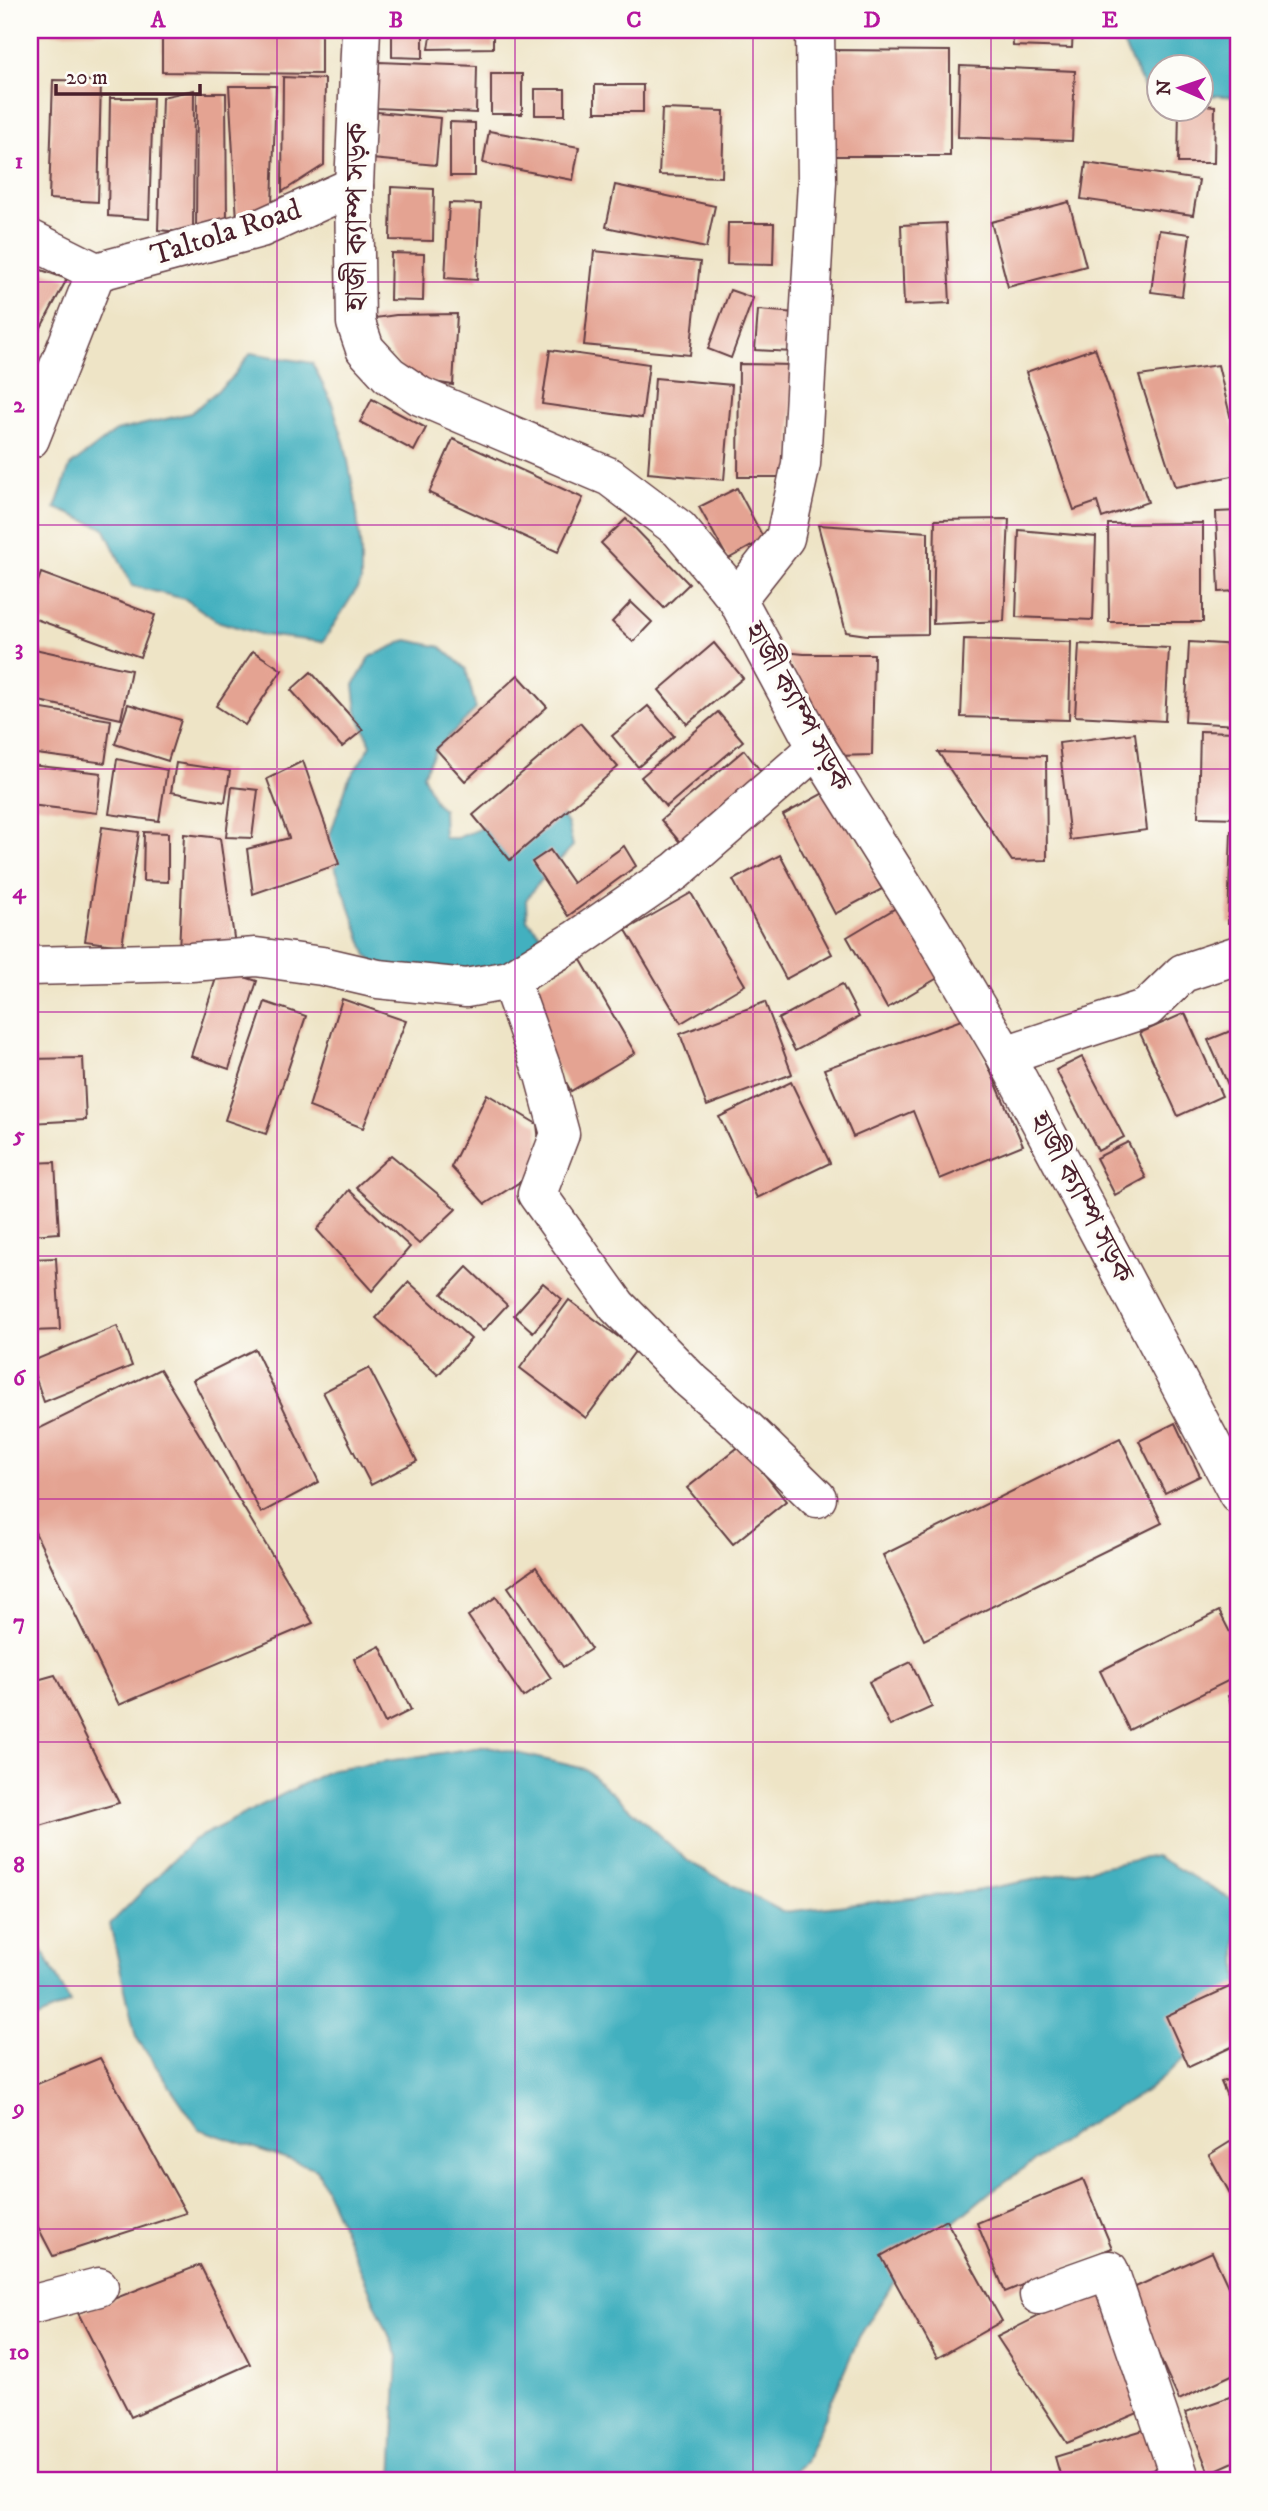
<svg xmlns="http://www.w3.org/2000/svg" width="1268" height="2511" viewBox="0 0 1268 2511" font-family="'IM FELL DW Pica','Noto Serif Bengali',serif">
<style>
.water{fill:#42b0bf;stroke:#466875;stroke-width:2}
.building{fill:#e4a392}
.lines{fill:none;stroke-linecap:round;stroke-linejoin:round}
.minor-casing{stroke:#633d42;stroke-width:41}
.minor{stroke:#fff;stroke-width:38}
.grid{fill:none;stroke:#b5179e;stroke-width:2;stroke-opacity:0.55}
.labels{text-anchor:middle;dominant-baseline:central;stroke-width:7;stroke-linejoin:round;paint-order:stroke}
.street-label{font-size:30px;fill:#4a1f2b;stroke:#fdfcf7}
.neatline{fill:none;stroke:#b5179e;stroke-width:2.5}
.grid-label{font-size:23px;text-anchor:middle;font-weight:bold;fill:#b5179e}
</style>
<rect width="100%" height="100%" fill="#fdfcf7"/>
<filter id="ink" filterUnits="userSpaceOnUse"><feTurbulence type="fractalNoise" baseFrequency=".0143" numOctaves="2"/><feDisplacementMap in="SourceGraphic" scale="14" xChannelSelector="R" yChannelSelector="G"/><feConvolveMatrix kernelMatrix="1 2 1 2 8 2 1 2 1" color-interpolation-filters="sRGB"/></filter>
<filter id="wash" filterUnits="userSpaceOnUse"><feTurbulence type="fractalNoise" baseFrequency=".00686" numOctaves="4" result="noise"/><feDisplacementMap in="SourceGraphic" scale="28" xChannelSelector="R" yChannelSelector="G"/><feGaussianBlur stdDeviation="1.57" result="paint"/><feColorMatrix in="noise" values="0 0 0 0 0 0 0 0 0 0 0 0 0 0 0 0 0 1.4 0 .05"/><feComposite in="paint" operator="in"/></filter>
<g filter="url(#wash)">
<rect width="100%" height="100%" fill="#eee4c6"/>
<g class="water">
<path d="M1116 30H1238V97L1202 95V66H1160L1159 92 1146 91Z"/>
<path d="M251 353 312 363 332 403 345 445 355 498 361 551V582L323 642 263 635 217 621 185 599 132 586 104 528 55 508 70 466 116 431 191 413 230 380Z"/>
<path d="M407 640 441 647 466 669 476 709 436 749 423 775 435 802 443 809 444 838H457L551 800 568 824 573 846 536 886 526 900 527 920 551 945 508 976 377 966 367 956 327 844 348 781 371 745 357 712 354 685 370 657Z"/>
<path d="M488 1746 585 1769 689 1862 783 1912 975 1891 1156 1856 1236 1902 1238 1982 1197 2048 1149 2089 1079 2130 990 2192 907 2261 859 2337 805 2462 783 2481H392L398 2356 317 2169 199 2129 136 2037 110 1924 193 1840 333 1769Z"/>
<path d="M30 1926 70 2003 30 2021Z"/>
</g>
<g id="blocks">
<g class="building">
<path d="M39 30H104V32L39 34Z"/>
<path d="M162 30H321V74L162 72Z"/>
<path d="M392 30H423V58L392 57Z"/>
<path d="M432 30H493V48L429 49Z"/>
<path d="M1012 30H1073L1072 48 1013 46Z"/>
<path d="M829 50 950 51V156H828Z"/>
<path d="M379 62 477 66 476 113 376 108Z"/>
<path d="M960 66 1075 71 1072 141 958 137Z"/>
<rect x="491" y="74" width="31" height="40"/>
<path d="M283 77 325 79 324 165 282 192Z"/>
<path d="M53 80 101 81 98 202 49 199Z"/>
<rect x="595" y="85" width="48" height="27"/>
<path d="M229 86H276L272 205 237 220Z"/>
<rect x="535" y="89" width="30" height="26"/>
<path d="M194 90 193 233 158 230 162 97Z"/>
<path d="M197 93H226L227 225 196 230Z"/>
<path d="M110 98H153L149 219 108 216Z"/>
<path d="M1202 105 1215 106 1214 163H1178L1179 108H1202Z"/>
<path d="M662 109 724 111 722 177 659 175Z"/>
<path d="M377 112 440 118 436 165 372 159Z"/>
<path d="M450 122 475 123V176H450Z"/>
<path d="M489 131 579 147 573 180 483 163Z"/>
<path d="M1086 163 1199 180 1193 215 1081 199Z"/>
<path d="M615 185 715 206 706 248 606 227Z"/>
<path d="M391 187 434 189 433 241 390 240Z"/>
<path d="M1069 202 1086 266 1008 287 991 222Z"/>
<path d="M449 203 481 204 477 280 445 278Z"/>
<path d="M728 223H774L773 265 727 264Z"/>
<path d="M946 223 950 303 904 305 901 225Z"/>
<path d="M1159 230 1190 234 1182 296 1151 292Z"/>
<path d="M594 251 700 262 690 355 584 345Z"/>
<path d="M391 253 424 254 423 301 390 300Z"/>
<path d="M30 266 67 279 30 348Z"/>
<path d="M730 290 753 298 731 358 708 349Z"/>
<path d="M758 310 796 313 793 352 755 350Z"/>
<path d="M457 314 453 385 408 378 368 319 396 315Z"/>
<path d="M1095 348 1148 502 1102 518 1097 502 1074 510 1026 372Z"/>
<path d="M550 350 649 364 642 418 542 404Z"/>
<path d="M739 364 792 365 791 477H738Z"/>
<path d="M1218 365 1238 449V475L1175 487 1139 376Z"/>
<path d="M655 378 732 385 724 480 648 473Z"/>
<path d="M372 399 426 428 414 451 360 422Z"/>
<path d="M453 439 583 498 558 552 429 493Z"/>
<path d="M737 488 764 539 728 559 699 507Z"/>
<path d="M1238 511V591L1219 592 1216 512Z"/>
<path d="M626 519 689 584 664 608 601 543Z"/>
<path d="M1009 519 1004 621 933 624 935 520Z"/>
<path d="M1203 523V622H1109L1108 524Z"/>
<path d="M818 525 928 532V634L867 635 846 632Z"/>
<path d="M1019 530 1096 537 1093 620 1016 617Z"/>
<path d="M41 573 155 615 140 657 30 617V604Z"/>
<path d="M631 602 652 622 633 642 612 622Z"/>
<path d="M964 639 1071 642 1069 720 961 717Z"/>
<path d="M1189 642 1238 645V725L1185 722Z"/>
<path d="M714 643 743 678 687 724 659 690Z"/>
<path d="M1079 644 1169 648 1165 721 1075 716Z"/>
<path d="M30 648 131 670 121 719 30 699Z"/>
<path d="M253 651 282 670 245 725 216 706Z"/>
<path d="M784 652 804 654H874L872 755 835 756Z"/>
<path d="M311 672 363 730 342 747 291 690Z"/>
<path d="M518 675 547 707 465 781 436 749Z"/>
<path d="M128 704 181 720 168 761 115 744Z"/>
<path d="M648 706 674 736 638 767 612 736Z"/>
<path d="M30 707 111 720 105 763 30 753Z"/>
<path d="M718 712 743 741 666 807 641 777Z"/>
<path d="M580 723 618 767 510 860 473 815Z"/>
<path d="M1200 731 1238 732V818L1198 817Z"/>
<path d="M1135 733 1147 830 1070 840 1059 743Z"/>
<path d="M744 750 767 779 685 848 661 820Z"/>
<path d="M938 752 1046 756 1047 860 1012 861Z"/>
<path d="M117 759 167 770 159 821 109 814Z"/>
<path d="M303 761 339 864 253 894 247 849 289 838 267 779Z"/>
<path d="M176 763 230 771 225 802 171 792Z"/>
<path d="M30 765 101 773 97 813 30 805Z"/>
<path d="M232 787 258 790 252 838 226 837Z"/>
<path d="M829 790 882 889 835 914 783 815Z"/>
<path d="M102 827 139 832 122 946 85 941Z"/>
<path d="M1231 831H1238V923H1228Z"/>
<path d="M144 832 168 833V882L143 881Z"/>
<path d="M184 834 220 838 235 945 179 952Z"/>
<path d="M624 846 636 866 568 916 532 862 550 850 573 883Z"/>
<path d="M780 855 832 954 786 979 733 880Z"/>
<path d="M691 893 745 985 681 1023 626 930Z"/>
<path d="M901 905 941 976 887 1008 847 937Z"/>
<path d="M581 960 635 1053 571 1091 517 998Z"/>
<path d="M219 969 257 981 229 1069 191 1056Z"/>
<path d="M842 984 859 1017 795 1051 778 1019Z"/>
<path d="M342 999 406 1021 363 1128 309 1107Z"/>
<path d="M265 1002 306 1016 266 1134 225 1120Z"/>
<path d="M765 1002 792 1074 707 1106 680 1034Z"/>
<path d="M1185 1013 1222 1096 1178 1116 1140 1033Z"/>
<path d="M967 1018 1023 1145 940 1179 913 1111 853 1137 824 1069Z"/>
<path d="M1238 1028V1107L1208 1040Z"/>
<path d="M1082 1057 1124 1137 1098 1151 1056 1070Z"/>
<path d="M83 1058 86 1120 30 1123V1059Z"/>
<path d="M791 1082 830 1163 757 1198 719 1117Z"/>
<path d="M487 1094 537 1124 542 1168 485 1204 451 1167Z"/>
<path d="M1128 1142 1146 1178 1115 1195 1096 1158Z"/>
<path d="M391 1155 456 1209 419 1244 356 1187Z"/>
<path d="M55 1162 59 1233 30 1235V1163Z"/>
<path d="M349 1190 410 1247 372 1291 317 1230Z"/>
<path d="M56 1258 60 1330 30 1331V1259Z"/>
<path d="M467 1267 507 1305 483 1331 442 1294Z"/>
<path d="M409 1282 471 1339 438 1375 376 1318Z"/>
<path d="M543 1283 562 1299 533 1332 514 1315Z"/>
<path d="M569 1300 636 1350 586 1418 520 1368Z"/>
<path d="M117 1326 132 1366 44 1402 30 1362Z"/>
<path d="M255 1349 319 1482 261 1513 193 1380Z"/>
<path d="M369 1368 417 1461 371 1485 323 1392Z"/>
<path d="M160 1369 313 1623 119 1705 30 1522V1433Z"/>
<path d="M1175 1423 1200 1476 1165 1493 1139 1441Z"/>
<path d="M1120 1438 1162 1523 924 1640 883 1555Z"/>
<path d="M741 1445 786 1501 733 1544 687 1488Z"/>
<path d="M536 1567 591 1649 563 1667 508 1587Z"/>
<path d="M496 1597 551 1678 523 1697 468 1616Z"/>
<path d="M1219 1611 1238 1648V1676L1129 1730 1100 1671Z"/>
<path d="M380 1646 411 1710 385 1723 354 1659Z"/>
<path d="M911 1662 932 1707 890 1726 869 1682Z"/>
<path d="M55 1675 119 1803 30 1829V1682Z"/>
<path d="M1238 1692V1722L1228 1696Z"/>
<path d="M1238 1983V2044L1189 2067 1166 2016Z"/>
<path d="M100 2058 186 2213 53 2256 30 2212V2087Z"/>
<path d="M1238 2076V2105L1232 2108 1221 2082Z"/>
<path d="M1238 2137V2198L1233 2199 1209 2155Z"/>
<path d="M1083 2179 1112 2248 1005 2292 977 2223Z"/>
<path d="M946 2220 1002 2321 937 2358 881 2256Z"/>
<path d="M1212 2252 1238 2308V2372L1179 2400 1129 2290Z"/>
<path d="M200 2265 250 2364 131 2417 78 2313Z"/>
<path d="M1107 2282 1145 2410 1067 2443 997 2337Z"/>
<path d="M1238 2394V2460L1209 2473 1185 2413Z"/>
<path d="M1150 2428 1162 2467 1114 2481H1062L1055 2457Z"/>
</g>
</g>
</g>
<g filter="url(#ink)">
<use href="#blocks" fill-opacity="0" stroke="#633d42" stroke-width="2"/>
<g class="lines">
<defs>
<g id="minor">
<path d="M361 30 354 186 356 323 365 349 389 375 420 396 610 477 679 529 737 599 817 748 931 930 1005 1055 1238 1494"/>
<path d="M30 239 96 272"/>
<path d="M96 272 261 228 354 186"/>
<path d="M30 439 96 272"/>
<path d="M737 599 785 538 801 464 817 182 815 30"/>
<path d="M30 966 191 962 256 957 322 966 378 979 466 988 510 980 577 939 676 871 817 748"/>
<path d="M510 980 544 1075 560 1134 537 1194 617 1306 688 1378 741 1424 817 1498"/>
<path d="M1005 1055 1147 1008 1183 973 1238 955"/>
<path d="M1039 2295 1109 2270 1181 2481"/>
<path d="M30 2305 99 2287"/>
</g>
</defs>
<use href="#minor" class="minor-casing"/>
<use href="#minor" class="minor"/>
</g>
</g>
<path class="grid" d="M277 30V2481M515 30V2481M753 30V2481M991 30V2481M30 282H1238M30 525H1238M30 769H1238M30 1012H1238M30 1256H1238M30 1499H1238M30 1742H1238M30 1986H1238M30 2229H1238"/>
<g class="labels">
<g class="street-label">
<text transform="translate(357 217) rotate(-90)">হাজী ক্যাম্প সড়ক</text>
<text transform="translate(226 233) rotate(-18)">Taltola Road</text>
<text transform="translate(797 707) rotate(61)">হাজী ক্যাম্প সড়ক</text>
<text transform="translate(1081 1198) rotate(62)">হাজী ক্যাম্প সড়ক</text>
</g>
</g>
<rect width="1268" height="2511" fill="none" stroke="#fdfcf7" stroke-width="77"/>
<g transform="translate(1180 88) rotate(272)"><circle r="33" fill="#fdfcf7" stroke="#b5a4a5" stroke-width="2"/>
<path d="M0-5L12 26L0 18L-12 26Z" fill="#b5179e"/>
<text y="-10" font-size="19" font-weight="bold" text-anchor="middle" fill="#4a1f2b">N</text>
</g>
<path d="M56 84v10h144v-10" fill="none" stroke="#4a1f2b" stroke-width="3.5"/>
<text x="66" y="84" font-size="21" fill="#4a1f2b" stroke="#fdfcf7" stroke-width="5" paint-order="stroke">20 m</text>
<rect x="38" y="38" width="1192" height="2434" class="neatline"/>
<g class="grid-label">
<text x="158" y="27">A</text>
<text x="396" y="27">B</text>
<text x="634" y="27">C</text>
<text x="872" y="27">D</text>
<text x="1110" y="27">E</text>
<text x="19" y="168">1</text>
<text x="19" y="412">2</text>
<text x="19" y="655">3</text>
<text x="19" y="898">4</text>
<text x="19" y="1142">5</text>
<text x="19" y="1385">6</text>
<text x="19" y="1629">7</text>
<text x="19" y="1872">8</text>
<text x="19" y="2115">9</text>
<text x="19" y="2359">10</text>
</g>
</svg>
